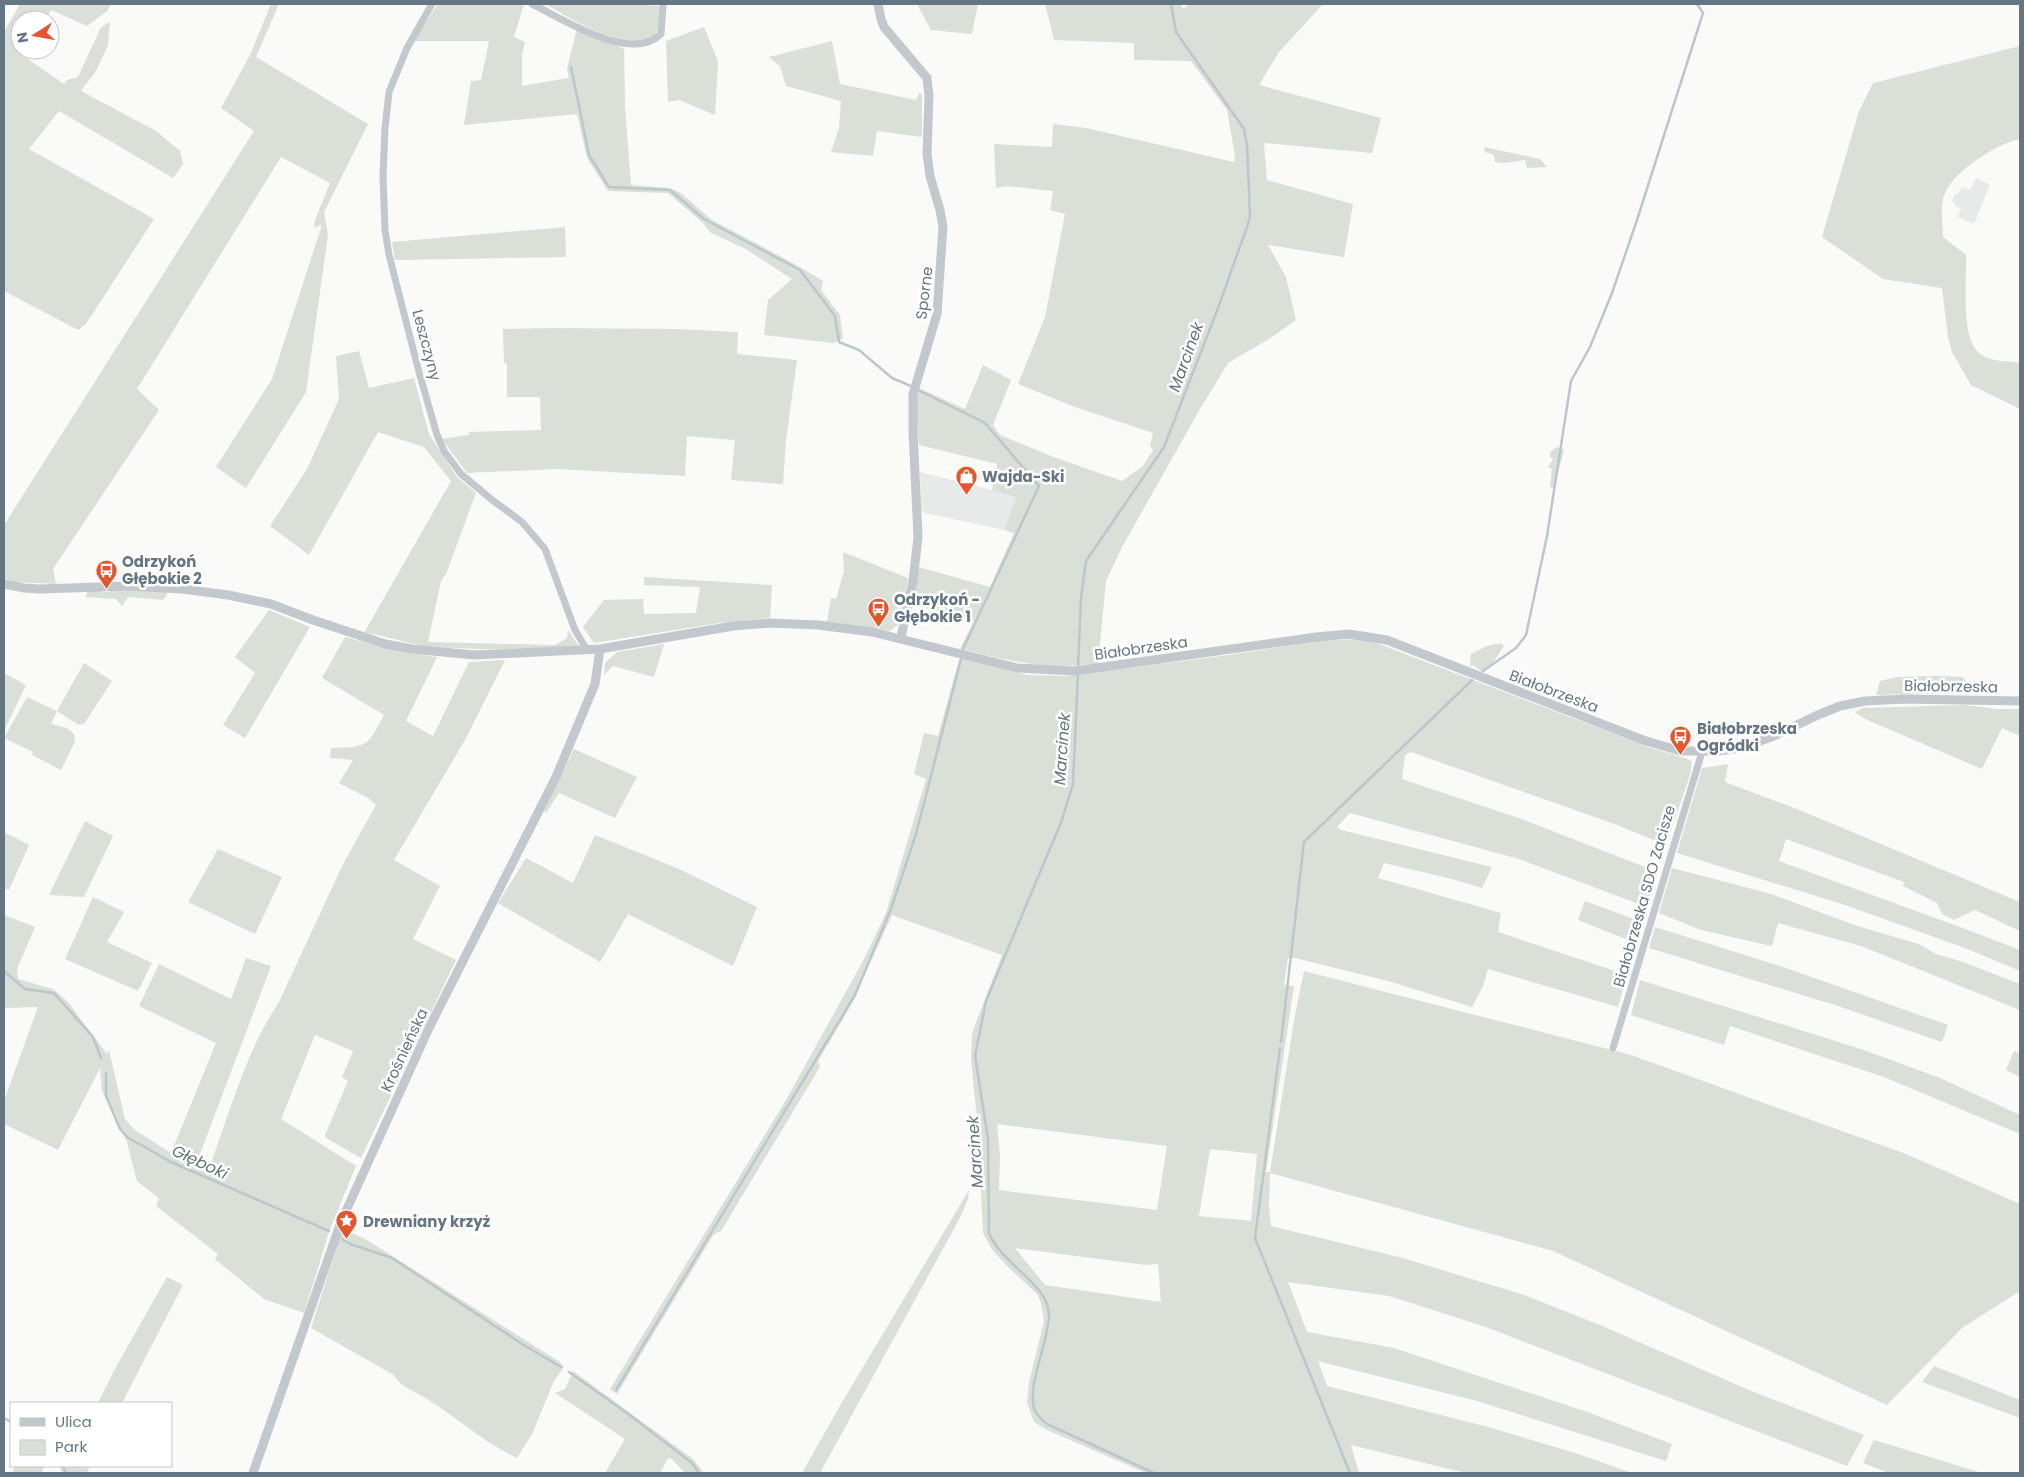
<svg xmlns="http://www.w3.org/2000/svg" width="2024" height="1477" viewBox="0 0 2024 1477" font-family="Poppins,sans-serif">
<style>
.built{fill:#e8e9e9}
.green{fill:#dadfd7;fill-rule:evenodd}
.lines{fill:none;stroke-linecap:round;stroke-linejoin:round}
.stream{stroke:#bbc7cb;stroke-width:2.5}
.minor{stroke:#c3c8cc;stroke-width:7}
.tertiary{stroke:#c3c8cc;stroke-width:9}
.labels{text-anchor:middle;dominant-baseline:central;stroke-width:5;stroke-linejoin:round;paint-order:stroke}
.street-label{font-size:15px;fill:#657683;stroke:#fff}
.poi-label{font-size:15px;font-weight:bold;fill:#657683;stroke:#fff;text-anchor:start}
.water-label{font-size:16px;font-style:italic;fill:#60757c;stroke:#fff}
</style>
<rect width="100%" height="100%" fill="#fafaf8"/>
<g class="built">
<path d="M1976 178 1990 185 1974 224 1958 217 1961 209 1954 205 1955 203 1952 201 1955 194H1958L1962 187 1970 190Z"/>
<path d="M920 472 1016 496 1004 530 921 512Z"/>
</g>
<g class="green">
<path d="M20 4H111L107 11 87 26 51 10 45 20H20V50H28L25 57 64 84 67 80 78 77 101 27 110 22 108 45 96 71 81 91 156 131 180 151 183 164 173 178 59 111 29 149 154 219 86 324 78 330 4 291V32Z"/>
<path d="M271 4H279L256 57 368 124 324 212 328 235 306 392 246 488 216 467 272 379 321 228V225L314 228 315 220 330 183 281 157 137 389 159 410 53 569 56 584 13 582 4 578V525L254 131 221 108 250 55Z"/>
<path d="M438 4H524L514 37 525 42 522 56V86L569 78 567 69 577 28 624 49 625 107 631 185 669 188 681 193 712 220 793 263 823 281 821 290 840 315 843 339 833 343 764 335 768 300 792 279 744 248 711 233 703 223 668 193 608 191 587 158 577 114 464 125 471 81 481 80 489 41H413Z"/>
<path d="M546 4H629L659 6C658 15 661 29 654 36 632 56 566 17 546 4Z"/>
<path d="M917 4H978L972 34 931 30Z"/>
<path d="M1045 4H1180L1183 9 1190 4H1323L1279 52 1259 85 1381 118 1372 153 1264 143 1267 180 1353 204 1344 257 1268 245 1286 277 1296 320 1269 339 1228 363 1200 409 1122 547 1106 581 1098 664C1079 665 1059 667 1040 665 1013 662 986 655 960 649L974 621 910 604 919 567 990 587 1014 533 1004 530 1016 497 992 490 997 464 919 445 915 406 919 388 965 409 983 365 1011 380 993 425 1000 435 1051 456 1122 481 1143 466 1153 450 1150 446 1153 433 1075 407 1018 384 1045 317 1065 214 1050 210 1053 191 1006 186 996 188 994 144 1052 147 1053 124 1086 128 1234 162 1235 156 1227 110 1191 61 1134 60V43L1054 40Z"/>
<path d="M704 27 718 61 715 115 679 100 668 102 666 41Z"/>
<path d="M832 41 840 84 916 100 919 93 922 94V137L877 131 873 156 831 152 839 128 841 101 786 86 780 66 769 57Z"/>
<path d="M2020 46V139C1998 143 1956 170 1946 191 1939 204 1943 223 1943 237L1966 255C1967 279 1960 337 1979 353 1989 362 2008 361 2020 363V409L1971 385 1952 352 1948 337 1942 288 1883 279 1822 237 1859 111 1873 83Z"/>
<path d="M1484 147 1540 159 1547 167 1527 168 1525 160 1504 163 1495 162 1494 155 1485 152Z"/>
<path d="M565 227 566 257 395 260 392 242Z"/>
<path d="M553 328 677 329 738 332 737 354 797 360 786 440 783 484 731 480 735 440 687 436 685 476 557 469 467 473 442 439 469 435V432L541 430 540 397H507V364L504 363 503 329Z"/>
<path d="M359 351 369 388 414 378 429 434 457 477 476 493 446 574 441 581 428 642 555 645 567 638 568 630 579 646C529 649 478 651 428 646 406 644 386 635 364 633L451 481 424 447 378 432 309 555 270 526 307 469 339 399 336 356Z"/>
<path d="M1557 447 1564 450 1554 488 1550 487 1552 469 1548 467 1553 459 1550 457V452Z"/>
<path d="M843 552 908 578 900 623 890 631 827 622 831 598 836 599 844 571Z"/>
<path d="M644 577 772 585 770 618 719 623 594 643 583 627 604 600 643 599 644 614 696 613 700 587 644 585Z"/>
<path d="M102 589V592H110L111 589 166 592 167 594 163 600 128 597 122 606 116 599 85 597 89 590Z"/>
<path d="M269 610 310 627 245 738 223 725 255 673 235 657Z"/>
<path d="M345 637 401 652 437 657 406 721 433 736 469 662 505 660 465 740 394 860 440 886 413 939 456 960 361 1158 326 1138 325 1135 348 1081 342 1077 353 1051 315 1035 281 1119 356 1166 330 1229 304 1313 264 1299 215 1259 218 1254 156 1206 159 1198 137 1181 126 1139 102 1091 100 1068 58 1150 4 1124V1101L38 1007 4 1008V915L35 927 17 969 18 979 53 989 67 1001 107 1054 109 1050 125 1119 135 1130 171 1153 216 1043 139 1006 159 964 231 999 246 958 271 966 197 1162 210 1166C230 1111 246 1051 279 1002L343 864 376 805 368 798 339 783 353 760 330 758 331 748C368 747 367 747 384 715L322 678Z"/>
<path d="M1366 639 1651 748 1688 759 1692 762 1690 775 1666 845 1617 825 1411 752 1405 755 1402 779 1519 818 1658 872 1647 907 1519 859 1350 813 1337 827 1341 830 1492 867 1482 888 1452 879 1384 863 1378 878 1501 913 1498 932 1627 975 1618 1007 1488 969 1483 986 1472 1007 1388 981 1295 958H1288L1284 985 1294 986 1266 1172H1270L1294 1021 1304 971 1631 1055 1906 1154 2020 1204V1291L1962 1328 1887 1405 1553 1251 1270 1173 1269 1207 1271 1226 1403 1258 1524 1295 1600 1325 1749 1390 1864 1435 1847 1466 1486 1327 1389 1296 1288 1282 1307 1332 1394 1348 1587 1412 1672 1444 1666 1461 1477 1401 1318 1361 1327 1386 1488 1427 1575 1453 1632 1473H1466L1351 1445 1359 1473H1146L1049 1431 1034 1422 1027 1403 1029 1382 1044 1321 1041 1303 1037 1294 1010 1269 993 1251 983 1233 978 1129 971 1060 972 1033 1002 955 892 915 850 1007 818 1061 820 1067 721 1231 714 1234 617 1394 610 1389 786 1100 863 961 886 913 926 779 914 774 924 733 938 736 960 656 1027 675 1068 676 1229 655 1324 640ZM997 1124 1167 1146 1157 1210 999 1190 1000 1156ZM1210 1149 1257 1154 1251 1221 1199 1216ZM1015 1248 1146 1265 1158 1264 1161 1302 1045 1285Z"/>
<path d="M1501 643 1504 646 1490 667 1482 672 1473 665 1470 666 1471 654 1487 646Z"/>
<path d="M664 644 654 677 613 666 604 675 605 663 617 652Z"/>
<path d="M84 663 112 681 84 724 79 725 57 711 51 724 67 728 74 734 75 741 61 770 32 755 33 752 4 738 27 697 57 711Z"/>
<path d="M4 673 26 685 4 731Z"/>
<path d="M1935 676 1962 677 1976 692 1876 695 1880 681 1897 677Z"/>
<path d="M1964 705 1998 709H2020V736L2002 728 1982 769 1865 719 1855 712 1862 708Z"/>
<path d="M574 749 637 777 615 818 559 793 546 813 544 811Z"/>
<path d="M1728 764 1725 782 1797 809 2020 902V931L1975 910 1954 920 1942 914 1937 903 1903 886 1904 882 1786 839 1779 861 1968 930 2020 950V971L1965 948 1845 905 1677 853 1702 768Z"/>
<path d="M85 821 113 836 84 897 49 895Z"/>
<path d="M4 832 29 845 9 890 4 888Z"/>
<path d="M595 835 677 868 757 907 733 966 628 914 600 962 498 903 526 858 573 883Z"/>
<path d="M218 849 282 877 255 934 188 902Z"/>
<path d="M1672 868 1771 894 1857 926 1919 944 1936 954 1963 962 2020 984V1010L1861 946 1778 923 1772 946 1701 930 1659 913Z"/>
<path d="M93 897 124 912 107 942 152 963 138 991 65 959Z"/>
<path d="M1585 901 1642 922 1636 943 1578 920Z"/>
<path d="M1655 927 1783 967 1948 1025 1942 1042 1835 1005 1649 948Z"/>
<path d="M1640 980 1861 1049 1940 1078 2020 1115V1134L1884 1077 1730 1026 1724 1045 1631 1015Z"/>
<path d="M2014 1051 2020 1054V1077L2006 1070Z"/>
<path d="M969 1190 968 1199 961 1216 820 1473H802L841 1404Z"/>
<path d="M344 1229 367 1240 560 1362 564 1367 554 1381 532 1434 517 1458C483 1442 458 1418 427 1399 415 1391 401 1388 394 1375L311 1328 342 1231Z"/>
<path d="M167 1277 183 1285 122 1403H98L116 1367Z"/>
<path d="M1934 1366 2020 1400V1418L1922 1382Z"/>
<path d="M573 1371 693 1459 704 1473H685L672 1459 668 1458 660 1473H605L625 1439 555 1393 565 1389Z"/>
<path d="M1874 1440 1982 1473H1889L1863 1463Z"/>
<path d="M15 1466H45L41 1473H12Z"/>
<path d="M59 1466H90L87 1473H62Z"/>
</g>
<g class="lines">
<g class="stream">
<path d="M571 67 589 155 609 187 670 190 704 219 800 270 835 316 839 342 859 350 892 378 913 387"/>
<path d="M918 390 985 423 1039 486 963 649"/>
<path d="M1078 667 1081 598 1086 561 1164 447 1218 308 1247 227 1250 217 1249 189 1247 145 1244 129 1176 32 1171 4"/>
<path d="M1483 671 1516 648 1526 635 1547 536 1571 381 1590 347 1612 293 1637 220 1703 13 1697 4"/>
<path d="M1078 673 1073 784 1062 820 986 1001 975 1056 988 1139 989 1233C1000 1263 1049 1284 1049 1315 1049 1342 1024 1391 1036 1413 1039 1417 1043 1421 1047 1424L1154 1473"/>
<path d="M4 971 25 989 54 993 93 1037 101 1058"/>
<path d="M1281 1042 1304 842 1472 680"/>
<path d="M1280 1048 1255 1238 1350 1473"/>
<path d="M106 1073V1096L120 1129 127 1137 171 1162 329 1231"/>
<path d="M342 1239 350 1244 392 1258 522 1344 561 1367"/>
<path d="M569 1372 631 1416 692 1463 699 1473"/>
<path d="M616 1390 855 995 891 909 916 834 961 659"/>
<path d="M4 1418 11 1422"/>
<path d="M63 1466 66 1473"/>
</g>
<g class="minor">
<path d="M432 4 407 48 389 92 385 128 383 176 385 230 389 255 419 372 437 435 444 451 461 474 491 499 522 522 545 549 575 630 587 650"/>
<path d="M532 4C563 19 631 64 661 34L663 4"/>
<path d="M1613 1048 1702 752"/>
</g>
<g class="tertiary">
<path d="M878 4 881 19 884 27 927 78 929 96 927 154 930 176 940 210 943 227 937 314 913 394V431L918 537 913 581 901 637"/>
<path d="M4 584 24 588 40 589 129 586 182 589 228 595 271 604 313 620 385 644 412 649 474 655 600 649 733 626 771 623 818 625 872 632 1017 668 1075 671 1316 637 1349 634 1387 640 1643 740 1680 751H1718L1741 748 1774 736 1820 714 1840 706 1865 701 1905 699 2020 701"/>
<path d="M253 1473 341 1222 429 1028 556 777 595 684 600 649"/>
</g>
</g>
<defs>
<symbol id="shop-pin" viewBox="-11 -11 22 30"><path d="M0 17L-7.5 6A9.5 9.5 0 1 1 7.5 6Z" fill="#e4572e" stroke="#fff"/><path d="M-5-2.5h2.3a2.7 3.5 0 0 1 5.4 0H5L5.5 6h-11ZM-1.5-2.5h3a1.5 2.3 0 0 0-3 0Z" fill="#fff"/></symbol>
<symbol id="bus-pin" viewBox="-11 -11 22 30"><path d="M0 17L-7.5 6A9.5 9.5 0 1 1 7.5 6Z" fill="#e4572e" stroke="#fff"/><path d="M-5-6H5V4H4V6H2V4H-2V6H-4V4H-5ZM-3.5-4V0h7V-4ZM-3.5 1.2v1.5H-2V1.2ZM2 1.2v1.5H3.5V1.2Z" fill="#fff"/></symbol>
<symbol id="sight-pin" viewBox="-11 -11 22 30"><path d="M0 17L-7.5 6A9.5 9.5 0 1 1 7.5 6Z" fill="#e4572e" stroke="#fff"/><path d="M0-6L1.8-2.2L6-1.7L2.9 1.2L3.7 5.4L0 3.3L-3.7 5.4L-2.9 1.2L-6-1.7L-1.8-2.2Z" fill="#fff"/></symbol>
</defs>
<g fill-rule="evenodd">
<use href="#shop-pin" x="954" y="464" width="25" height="34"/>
<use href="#bus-pin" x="94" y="558" width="25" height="34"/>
<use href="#bus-pin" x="866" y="596" width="25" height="34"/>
<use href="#bus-pin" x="1668" y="724" width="25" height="34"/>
<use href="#sight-pin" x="334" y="1208" width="25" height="34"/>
</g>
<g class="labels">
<g class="street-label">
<text transform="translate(924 293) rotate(-83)">Sporne</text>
<text transform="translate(427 345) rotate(75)">Leszczyny</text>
<text transform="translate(1141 648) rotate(-8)">Białobrzeska</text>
<text transform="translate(1951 686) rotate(1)">Białobrzeska</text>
<text transform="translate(1554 691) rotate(21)">Białobrzeska</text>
<text transform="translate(1644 896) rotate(-74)">Białobrzeska SDO Zacisze</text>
<text transform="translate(404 1050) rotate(-65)">Krośnieńska</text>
</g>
<g class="poi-label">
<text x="982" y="476">Wajda-Ski</text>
<text x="122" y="561">Odrzykoń<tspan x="122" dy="17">Głębokie 2</tspan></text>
<text x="894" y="599">Odrzykoń -<tspan x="894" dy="17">Głębokie 1</tspan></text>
<text x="1697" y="728">Białobrzeska<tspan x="1697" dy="17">Ogródki</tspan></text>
<text x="363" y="1221">Drewniany krzyż</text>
</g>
<g class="water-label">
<text transform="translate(1186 357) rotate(-70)">Marcinek</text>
<text transform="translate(1062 749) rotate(-86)">Marcinek</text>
<text transform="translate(975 1152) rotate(-94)">Marcinek</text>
<text transform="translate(200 1162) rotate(25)">Głęboki</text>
</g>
</g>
<rect width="2024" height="1477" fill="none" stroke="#657683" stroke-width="10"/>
<rect x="10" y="1402" width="162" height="65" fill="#ffffff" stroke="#c1c8cd"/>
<rect x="20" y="1418" width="25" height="8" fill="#c3c8cc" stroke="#c1c8cd"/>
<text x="55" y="1427" font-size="15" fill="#657683">Ulica</text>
<rect x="20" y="1440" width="25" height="15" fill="#dadfd7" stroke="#c1c8cd"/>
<text x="55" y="1452" font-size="15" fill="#657683">Park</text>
<g transform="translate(35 35) rotate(259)"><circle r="24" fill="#ffffff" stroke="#c1c8cd"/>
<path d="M0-4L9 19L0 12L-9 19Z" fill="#e4572e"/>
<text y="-8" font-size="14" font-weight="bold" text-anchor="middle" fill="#657683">N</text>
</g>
</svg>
